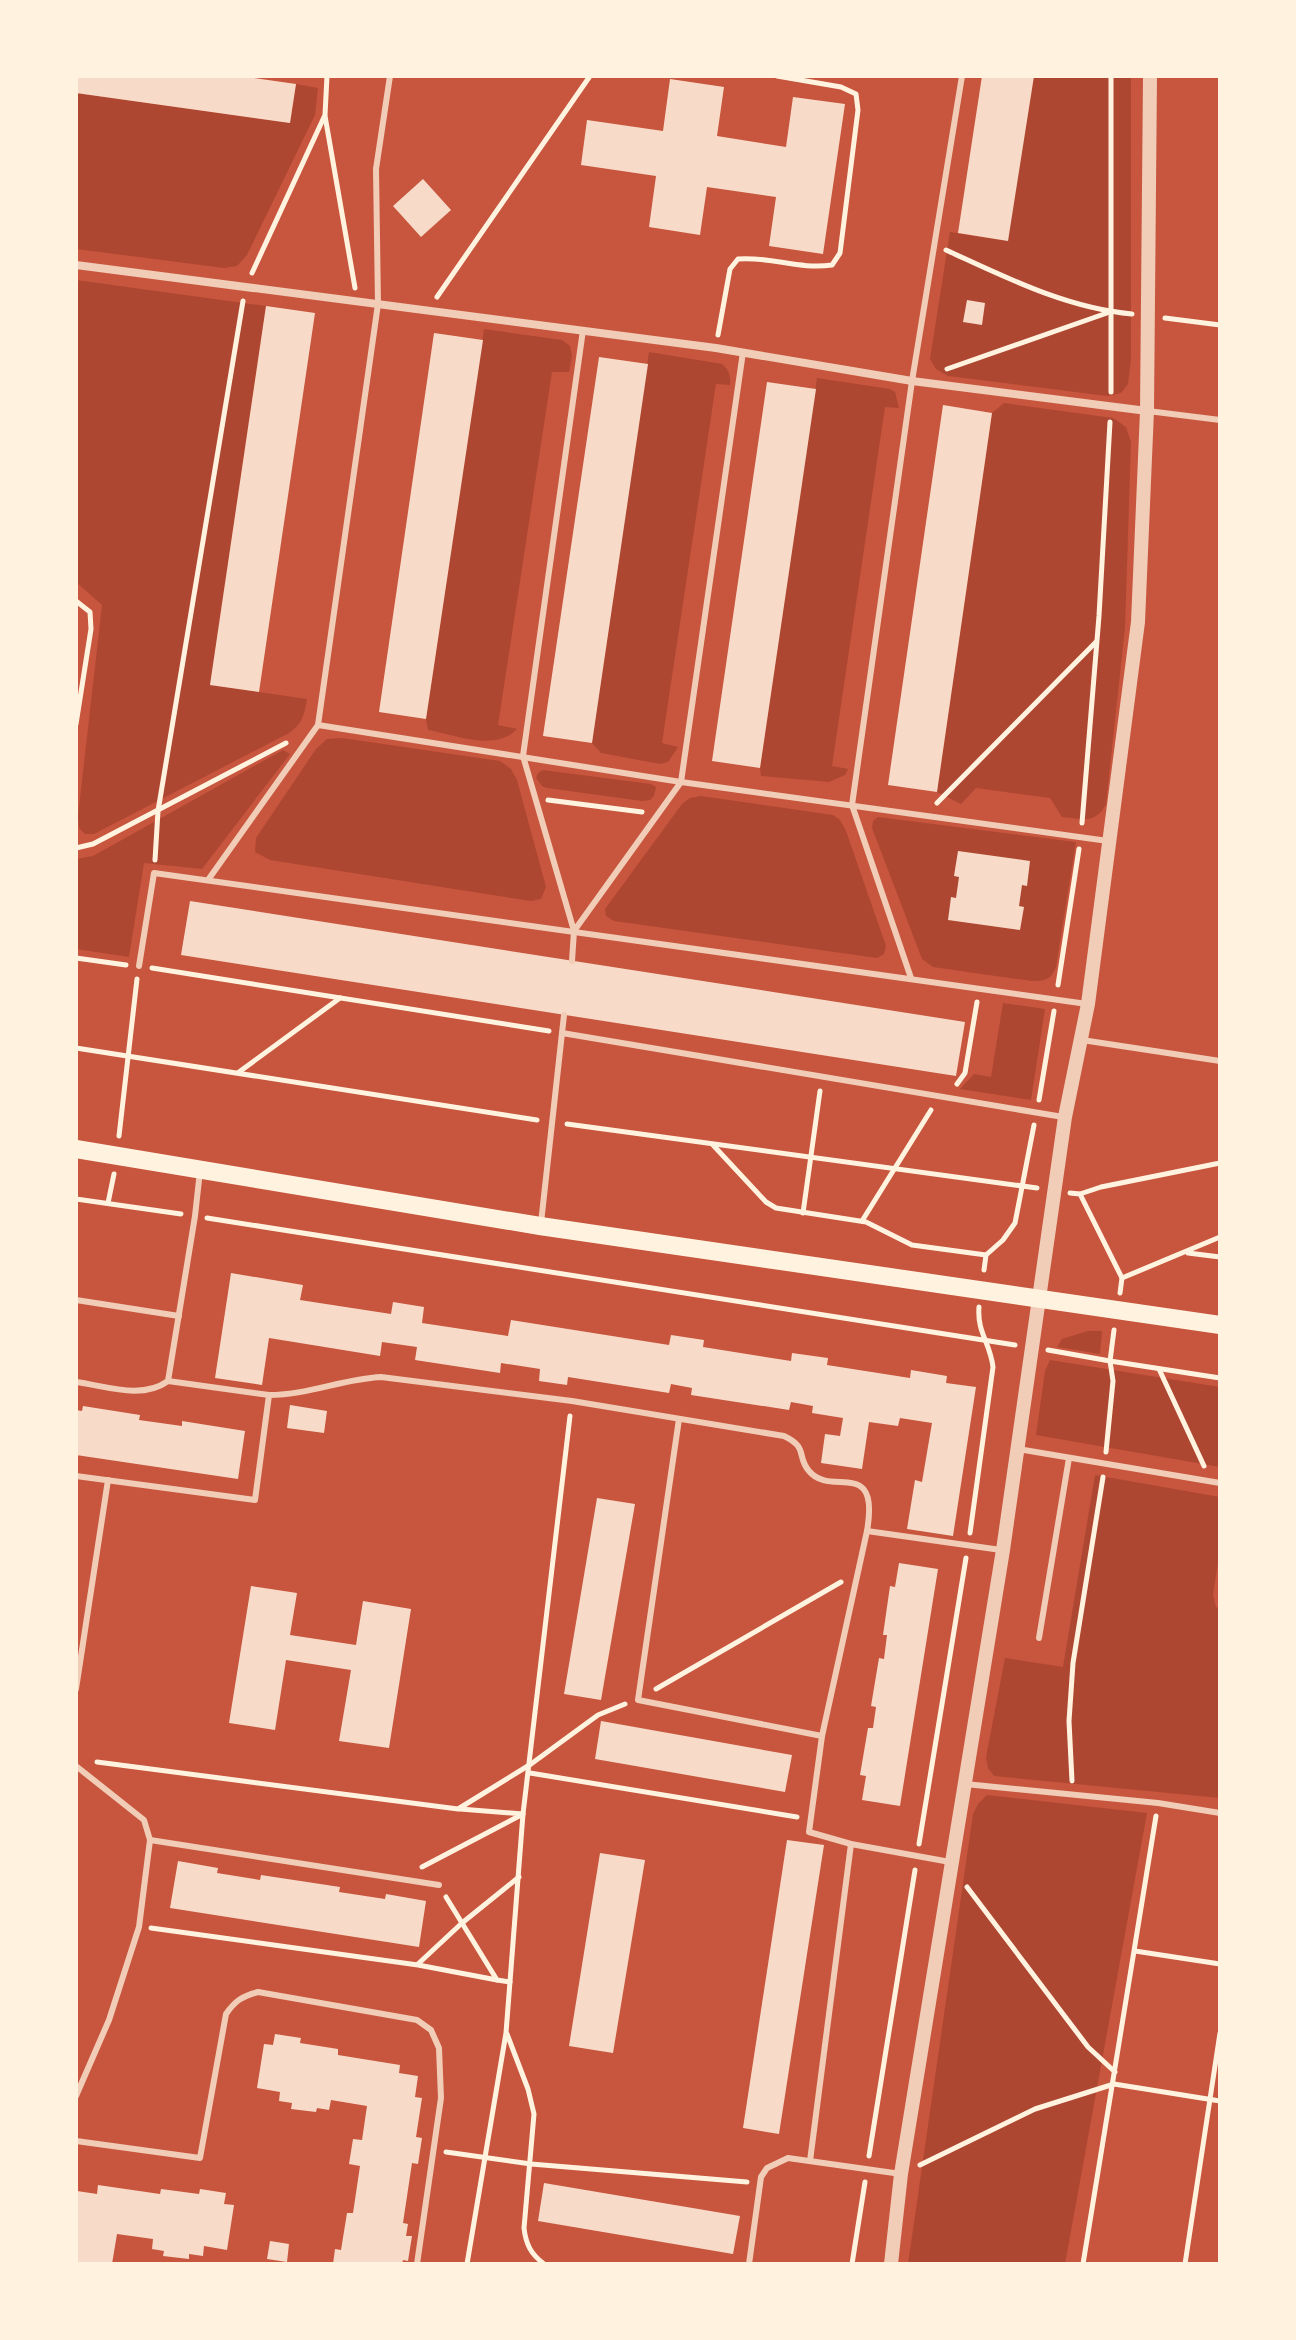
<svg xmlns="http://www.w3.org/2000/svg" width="1296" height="2340" viewBox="0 0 1296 2340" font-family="'IBM Plex Serif',serif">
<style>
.green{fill:#ae4732}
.building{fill:#f7dbc8}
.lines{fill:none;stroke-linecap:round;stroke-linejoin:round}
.path{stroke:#fff3e0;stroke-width:5}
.service{stroke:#f1ccb7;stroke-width:6}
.minor{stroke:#f1ccb7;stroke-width:8}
.tertiary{stroke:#f1ccb7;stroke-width:14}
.primary{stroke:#fff3e0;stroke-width:18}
</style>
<rect width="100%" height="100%" fill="#c8553d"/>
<g class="green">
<path d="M1034 76H1131V359L1128 384 1121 393 1107 396 948 376 936 369 930 359 950 232 1007 241Z"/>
<path d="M296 84 318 88 315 115 247 255 237 266 224 268 76 249V93L290 123Z"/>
<path d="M76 280 266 306 210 685 307 699C304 715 303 723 289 733L94 834H85L79 828 78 816 102 605 76 582Z"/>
<path d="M484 329 562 340 570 346 572 356 569 372H552L498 725 517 729C496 752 456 735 428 730L426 719Z"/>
<path d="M649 352 722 364C729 370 731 376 730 385L716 384 662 743 678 747 668 762 660 764 601 753 592 743Z"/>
<path d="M817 378 890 389 895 392 899 408 885 407 832 766 848 769 845 775 829 782 761 776 760 768Z"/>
<path d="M1004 403 1113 418 1126 427 1131 442 1125 628 1106 804C1097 824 1081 819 1062 817L1050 798 976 788 961 804 937 792 992 413Z"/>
<path d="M342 738 500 761 511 769 517 780 546 887 541 899 531 901 270 860 255 852 256 838 316 749 327 739Z"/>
<path d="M283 750 290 754 202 869 144 863 129 957 76 949V859L93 856Z"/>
<path d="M543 770 651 784 656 787 654 796 650 800 642 801 547 788 542 786 536 778 538 773Z"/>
<path d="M701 796 833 815 840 820 846 831 886 946 884 954 877 958 614 921 606 916 605 909 682 804 690 798Z"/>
<path d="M878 817 1076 842 1056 967C1051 980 1045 981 1031 981L933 967 922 959 872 828 873 821Z"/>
<path d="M1003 1003 1045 1009 1031 1100 960 1089 974 1074 991 1077Z"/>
<path d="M1088 1331H1102L1100 1354 1057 1347 1062 1339Z"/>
<path d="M1050 1360 1220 1387V1467L1036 1435 1045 1371Z"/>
<path d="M1095 1475 1220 1497V1549L1213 1595 1216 1607 1220 1609V1798L994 1776 988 1768 986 1757 1005 1658 1063 1667Z"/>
<path d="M987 1795 1147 1813 1065 2264H908L973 1814 978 1804Z"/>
</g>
<g class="building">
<path d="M76 76H240L296 84 290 123 76 93Z"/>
<path d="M982 76H1034L1008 241 958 233Z"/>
<path d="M670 79 724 87 717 136 786 147 793 97 845 104 823 254 769 246 776 197 707 187 700 235 649 227 656 176 581 165 587 120 663 131Z"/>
<path d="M423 179 451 210 421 237 393 206Z"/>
<path d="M967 300 985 303 982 325 963 322Z"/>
<path d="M266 306 315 313 259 692 210 685Z"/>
<path d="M434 333 483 340 426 719 379 712Z"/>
<path d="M599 357 648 364 592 743 543 736Z"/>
<path d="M767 382 816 389 760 768 712 761Z"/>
<path d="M943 405 992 413 937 792 888 785Z"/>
<path d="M958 851 1030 861 1027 886 1022 885 1019 906 1024 907 1020 930 948 920 951 897 956 898 959 877 954 876Z"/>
<path d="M190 901 965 1022 956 1076 181 955Z"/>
<path d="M231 1273 303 1285 300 1300 391 1314 393 1302 424 1307 422 1323 508 1336 511 1320 669 1345 671 1335 704 1340 703 1347 791 1361 792 1353 828 1358 827 1365 910 1378 911 1370 947 1376 946 1383 976 1387 953 1536 907 1529 915 1480 922 1482 932 1423 900 1418 898 1426 869 1422 862 1469 821 1463 825 1434 840 1436 843 1418 812 1413 813 1406 791 1402 789 1410 691 1395 692 1388 671 1384 669 1393 568 1377 567 1385 539 1381 540 1369 501 1363 500 1373 415 1360 417 1347 382 1342 380 1356 269 1338 262 1385 215 1378Z"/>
<path d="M290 1405 327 1411 324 1433 287 1428Z"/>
<path d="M83 1406 140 1415 139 1420 182 1426V1421L245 1431 238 1479 76 1455V1410L82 1411Z"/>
<path d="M597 1498 635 1504 601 1700 564 1694Z"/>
<path d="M899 1563 938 1569 900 1806 862 1800 866 1776 860 1775 868 1728H873L876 1707 871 1706 879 1658 884 1659 887 1635H883L890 1586 895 1587Z"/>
<path d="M251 1586 297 1593 290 1635 356 1645 363 1601 411 1609 389 1748 339 1741 351 1670 286 1660 275 1730 229 1723Z"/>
<path d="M601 1721 792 1755 785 1792 595 1759Z"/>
<path d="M787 1840 824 1845 779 2134 743 2128Z"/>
<path d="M600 1853 645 1860 613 2053 569 2046Z"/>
<path d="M178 1861 218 1868 217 1873 260 1880 261 1875 340 1887 339 1892 385 1899 386 1894 426 1901 419 1947 170 1908Z"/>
<path d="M275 2034 301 2038 300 2043 338 2049V2055L400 2065 399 2073 418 2076 415 2097 422 2098 416 2137 422 2138 418 2164 412 2163 403 2223 408 2224 406 2236H412L408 2261 403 2260 402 2264H333L335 2249 341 2250 347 2213H353L360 2166 349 2164 353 2139 362 2140 367 2106 331 2100 329 2110 317 2108 316 2112 291 2109 292 2103 279 2101 280 2092 257 2088 264 2044 273 2045Z"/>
<path d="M544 2183 740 2216 733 2254 538 2221Z"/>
<path d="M98 2185 160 2194 161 2189 199 2194 200 2189 226 2193 224 2204 234 2205 227 2250 204 2246 203 2256 189 2254V2259L163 2256 164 2251 152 2249 153 2239 117 2234 112 2264H76L77 2191 97 2194Z"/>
<path d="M270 2241 289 2244 287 2262 267 2259Z"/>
</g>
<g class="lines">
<g class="path">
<path d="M325 116 355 288"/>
<path d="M946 250C1005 277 1066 308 1132 314"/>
<path d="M252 273 325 115 327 76"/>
<path d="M437 297 590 76"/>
<path d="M1165 318 1220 325"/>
<path d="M718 335 730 269 738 259C769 256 800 270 832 265L840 253 858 110 856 94 841 87 777 76"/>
<path d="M947 369 1107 313"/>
<path d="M1111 392V76"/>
<path d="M76 601 90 612 91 629 76 724"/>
<path d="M548 800 642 812"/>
<path d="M937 803 1096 642"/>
<path d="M1082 823 1099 616 1110 422"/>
<path d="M76 848 93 844 286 743"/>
<path d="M155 860 158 811 243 301"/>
<path d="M76 958 126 965"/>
<path d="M152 968 549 1031"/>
<path d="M1058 985 1079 849"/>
<path d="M76 1048 537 1120"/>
<path d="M239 1072 340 998"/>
<path d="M957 1084 965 1073 977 1002"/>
<path d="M1039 1100 1054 1011"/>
<path d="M567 1124 1037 1188"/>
<path d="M119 1136 137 979"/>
<path d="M713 1145 766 1202 776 1208 866 1222 912 1245 986 1255"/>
<path d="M1070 1193 1080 1194 1122 1278 1120 1293"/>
<path d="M1080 1194 1101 1187 1220 1163"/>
<path d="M76 1199 181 1214"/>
<path d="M108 1203 114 1174"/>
<path d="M803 1213 820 1091"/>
<path d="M207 1218 1015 1345"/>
<path d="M862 1221 931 1110"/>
<path d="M1188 1253 1220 1257"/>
<path d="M984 1270 986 1255 1003 1240 1015 1223 1034 1125"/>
<path d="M1122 1278 1220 1237"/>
<path d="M1114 1330 1110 1361 1220 1378"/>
<path d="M1048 1350 1110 1361 1113 1381 1106 1452"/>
<path d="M1159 1369 1204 1466"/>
<path d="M970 1533 993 1367C990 1342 977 1333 979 1307"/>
<path d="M656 1689 841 1582"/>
<path d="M97 1762 458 1809 531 1764 598 1715 625 1704"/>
<path d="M530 1773 797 1817"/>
<path d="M1072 1781 1069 1721 1073 1663 1103 1477"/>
<path d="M919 1844 966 1558"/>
<path d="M422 1867 523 1814 460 1809"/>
<path d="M967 1887 1088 2047 1115 2072"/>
<path d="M446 1897 497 1980 510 1982"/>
<path d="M151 1928 418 1965 497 1980"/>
<path d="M1135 1951 1220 1964"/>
<path d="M418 1964 462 1923 519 1877"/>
<path d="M507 2034 528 2089 534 2114 524 2228C526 2245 531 2254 544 2264"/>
<path d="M446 2152 531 2164 747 2182"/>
<path d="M869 2156 915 1870"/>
<path d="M920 2165 1035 2109 1114 2084 1220 2101"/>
<path d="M467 2264 506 2033 523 1814 570 1416"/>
<path d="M852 2264 865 2182"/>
<path d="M1083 2264 1156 1816"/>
<path d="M1185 2264 1220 2033"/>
</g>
<g class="service">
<path d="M583 330 523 756 574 931 681 782 743 352"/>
<path d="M1148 411 1220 420"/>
<path d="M318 725 378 304 376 169 390 76"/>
<path d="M208 880 318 725 681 782 1108 841"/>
<path d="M572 961 574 931"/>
<path d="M139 966 154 873 1087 1004"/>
<path d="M911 978 852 805 912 381 962 76"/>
<path d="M562 1033 1063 1117"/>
<path d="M1082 1040 1220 1061"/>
<path d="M541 1223 564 1015"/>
<path d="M76 1300 179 1316"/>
<path d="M76 1382C106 1386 142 1400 168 1381"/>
<path d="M269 1395C309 1395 342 1379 381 1377L572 1401 784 1436C809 1448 796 1456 809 1471 831 1498 880 1456 867 1531L1001 1550"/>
<path d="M679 1419 638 1700 822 1736 809 1832 851 1844 950 1862"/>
<path d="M1018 1449 1220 1483"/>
<path d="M76 1476 255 1500 269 1395 168 1381 195 1216 200 1171"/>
<path d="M1039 1638 1069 1458"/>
<path d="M76 1689 108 1480"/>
<path d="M822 1736 867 1531"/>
<path d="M76 1766 144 1820 150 1840 139 1927 109 2020 76 2096"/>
<path d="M965 1784 1158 1803 1220 1813"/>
<path d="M150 1840 439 1885"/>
<path d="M76 2141 200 2158 226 2014C235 2001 242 1996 258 1992L417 2020 431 2030 439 2048 441 2098 417 2264"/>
<path d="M810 2161 851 1844"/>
<path d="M749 2264 761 2177 767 2168 788 2158 901 2174"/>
</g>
<path class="minor" d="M76 265 716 348 912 381 1147 411"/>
<path class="tertiary" d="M891 2264 901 2174 1003 1550 1065 1117 1088 1004 1138 622 1147 411 1150 76"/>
<path class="primary" d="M76 1149 540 1226 1220 1325"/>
</g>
<rect width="1296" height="2340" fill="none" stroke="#fff3e0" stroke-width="156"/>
</svg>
